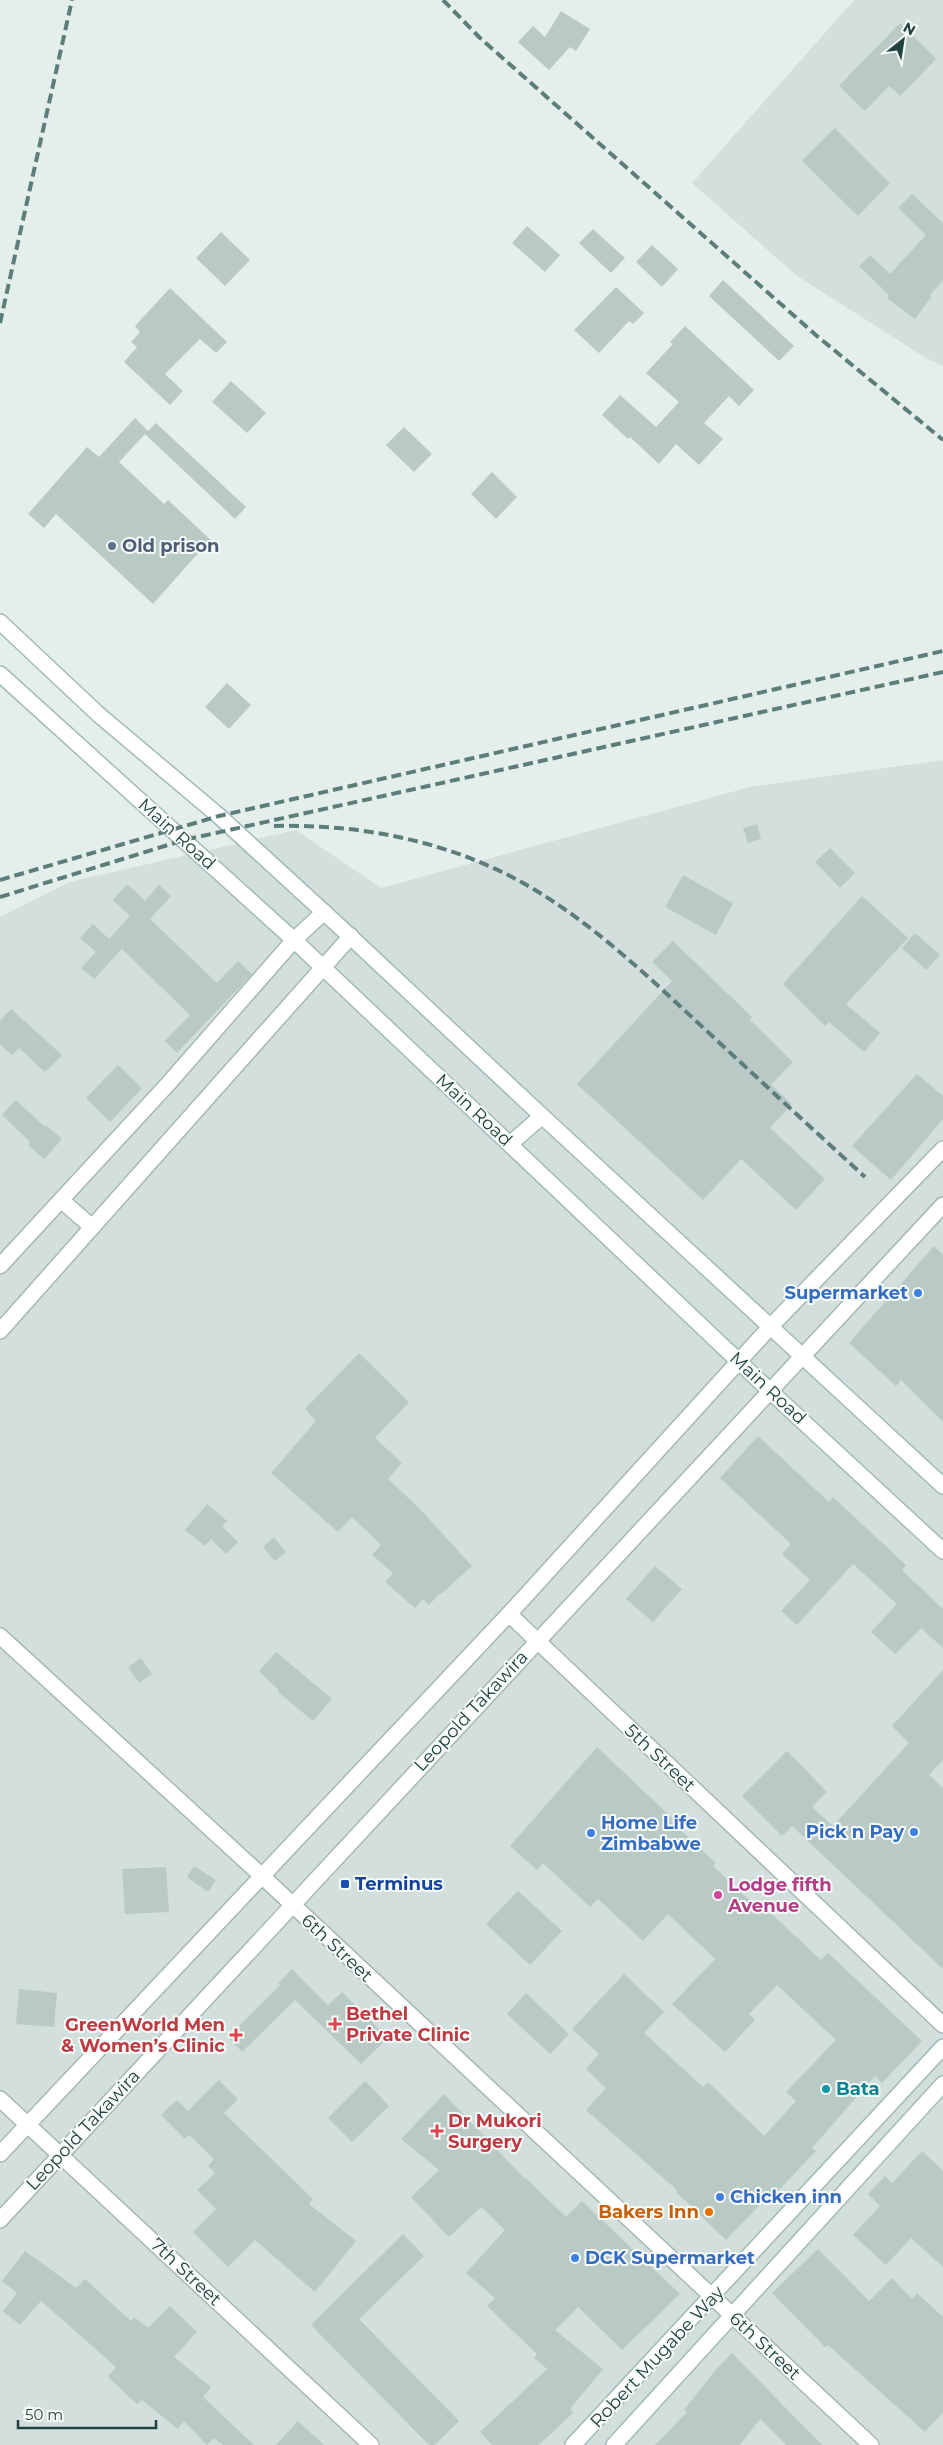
<svg xmlns="http://www.w3.org/2000/svg" width="943" height="2445" viewBox="0 0 943 2445" font-family="Montserrat,sans-serif">
<style>
.built{fill:#d2dfdc}
.building{fill:#b9cac6}
.lines{fill:none;stroke-linecap:round;stroke-linejoin:round}
.street-casing{stroke:#a6b8b5;stroke-width:18}
.secondary-casing{stroke:#a2bbb8;stroke-width:18}
.street{stroke:#fff;stroke-width:15}
.secondary{stroke:#fff;stroke-width:15}
.rail{stroke:#5d7d7b;stroke-width:4;stroke-dasharray:10 5;stroke-linecap:butt}
.service-dot{fill:#5c6f8a;stroke:#f6fbf9;stroke-width:2}
.shop-dot{fill:#3f7fe0;stroke:#f6fbf9;stroke-width:2}
.transit-dot{fill:#1a4fb4;stroke:#f6fbf9;stroke-width:2}
.hotel-dot{fill:#d1479c;stroke:#f6fbf9;stroke-width:2}
.health-dot{fill:#e0444e;stroke:#f6fbf9;stroke-width:2}
.culture-dot{fill:#0f9aa8;stroke:#f6fbf9;stroke-width:2}
.food-dot{fill:#e8710a;stroke:#f6fbf9;stroke-width:2}
.labels{text-anchor:middle;dominant-baseline:central;stroke-width:4;stroke-linejoin:round;paint-order:stroke}
.service-label{font-size:18px;font-weight:bold;fill:#4e5e75;stroke:#f6fbf9;text-anchor:start}
.street-label{font-size:18px;fill:#224240;stroke:#f6fbf9}
.shop-label{font-size:18px;font-weight:bold;fill:#366cbe;stroke:#f6fbf9;text-anchor:start}
.transit-label{font-size:18px;font-weight:bold;fill:#164399;stroke:#f6fbf9;text-anchor:start}
.hotel-label{font-size:18px;font-weight:bold;fill:#b23c85;stroke:#f6fbf9;text-anchor:start}
.health-label{font-size:18px;font-weight:bold;fill:#be3a42;stroke:#f6fbf9;text-anchor:start}
.culture-label{font-size:18px;font-weight:bold;fill:#0d838f;stroke:#f6fbf9;text-anchor:start}
.food-label{font-size:18px;font-weight:bold;fill:#c56008;stroke:#f6fbf9;text-anchor:end}
</style>
<rect width="100%" height="100%" fill="#e4efec"/>
<g class="built">
<path d="M854 0H943V366L926 358 797 276 692 183Z"/>
<path d="M943 760V2445H0V917L69 882 296 830 381 888 750 787Z"/>
</g>
<g class="building">
<path d="M561 11 590 29 576 51 570 47 549 70 518 42 533 26 545 37Z"/>
<path d="M900 23 936 59 900 96 889 86 865 111 839 86Z"/>
<path d="M835 128 890 183 858 216 802 161Z"/>
<path d="M912 194 943 223V280L930 295 932 296 915 319 887 298 889 295 859 266 870 255 890 274 926 235 898 208Z"/>
<path d="M527 226 560 255 545 272 512 243Z"/>
<path d="M593 229 625 258 611 273 579 243Z"/>
<path d="M221 232 250 260 225 286 196 258Z"/>
<path d="M652 245 678 269 662 287 636 262Z"/>
<path d="M723 280 794 346 779 361 709 296Z"/>
<path d="M616 287 644 313 633 324 629 321 599 353 574 330Z"/>
<path d="M170 288 227 342 216 353 200 339 165 374 183 391 170 405 124 362 137 347 131 342 140 332 135 326Z"/>
<path d="M685 326 754 390 739 406 729 396 704 423 723 439 699 465 676 444 659 464 630 437 628 439 602 415 620 395 656 427 679 402 646 373 673 344 670 342Z"/>
<path d="M231 381 266 413 247 433 212 402Z"/>
<path d="M135 418 148 431 156 423 246 507 235 519 145 434 119 462 164 504 168 500 214 543 203 554 200 551 153 604 56 514 44 528 28 514 87 447 99 457Z"/>
<path d="M404 427 432 454 414 472 386 445Z"/>
<path d="M492 472 517 497 496 519 471 494Z"/>
<path d="M227 683 251 705 229 729 205 707Z"/>
<path d="M757 824 761 839 748 843 743 828Z"/>
<path d="M830 848 855 873 840 888 815 862Z"/>
<path d="M683 875 733 903 716 935 665 907Z"/>
<path d="M127 884 145 901 159 885 171 896 150 919 217 983 238 961 252 974 177 1053 165 1041 190 1015 122 949 94 979 81 968 96 952 80 938 93 924 109 939 130 916 113 900Z"/>
<path d="M862 896 908 938 846 1004 880 1033 864 1052 829 1022 825 1026 783 984Z"/>
<path d="M915 933 940 955 926 970 902 948Z"/>
<path d="M673 941 752 1017 750 1020 793 1062 771 1085 792 1104 770 1128 825 1179 796 1210 741 1159 703 1200 577 1084 672 981 652 962Z"/>
<path d="M11 1009 62 1055 45 1072 19 1048 12 1055 0 1044V1021Z"/>
<path d="M118 1065 142 1088 110 1122 86 1098Z"/>
<path d="M917 1074 943 1096V1119L891 1180 852 1146Z"/>
<path d="M16 1100 45 1127 46 1125 62 1139 44 1159 28 1145 30 1142 2 1115Z"/>
<path d="M934 1246 943 1255V1422L901 1380 896 1386 849 1343Z"/>
<path d="M359 1353 409 1402 375 1438 402 1463 388 1479 418 1507 472 1566 441 1594 440 1593 429 1605 423 1599 415 1608 385 1582 393 1573 372 1555 381 1545 352 1517 338 1532 271 1473 316 1421 305 1409Z"/>
<path d="M758 1436 829 1502 833 1497 906 1565 902 1570 943 1609V1648L921 1628 895 1654 871 1632 897 1604 853 1564 797 1625 781 1611 810 1580 782 1554 791 1544 720 1478Z"/>
<path d="M207 1504 227 1521 222 1526 238 1542 226 1554 211 1539 205 1546 185 1530Z"/>
<path d="M274 1537 286 1552 275 1561 263 1547Z"/>
<path d="M655 1566 682 1589 653 1622 626 1599Z"/>
<path d="M276 1652 332 1699 313 1721 278 1692 279 1690 259 1671Z"/>
<path d="M141 1658 152 1674 139 1683 128 1667Z"/>
<path d="M943 1670V1760L929 1775 943 1788V1969L792 1826 782 1836 742 1796 787 1751 827 1792 812 1807 833 1826 909 1743 892 1726Z"/>
<path d="M597 1747 673 1819 671 1821 716 1863 713 1866 763 1913 766 1909 821 1960 828 1953 922 2041 882 2083 875 2076 812 2148 816 2151 777 2192 774 2190 726 2240 676 2192 677 2190 586 2110 606 2088 586 2069 599 2054 572 2029 624 1974 664 2012 644 2033 703 2087 708 2082 764 2136 796 2101 786 2092 836 2040 777 1985 749 2014 755 2020 725 2052 672 2004 715 1959 668 1914 643 1941 598 1899 590 1907 543 1863 537 1870 510 1846Z"/>
<path d="M194 1866 216 1880 208 1892 187 1877Z"/>
<path d="M166 1867 169 1912 125 1914 122 1869Z"/>
<path d="M518 1891 562 1931 530 1965 486 1924Z"/>
<path d="M292 1969 328 2005 342 1992 388 2038 361 2064 295 2000 242 2052 228 2037 280 1985 278 1983Z"/>
<path d="M19 1989 57 1993 54 2027 16 2024Z"/>
<path d="M526 1993 569 2034 550 2054 507 2014Z"/>
<path d="M219 2080 238 2099 224 2113 313 2199 309 2204 356 2241 315 2292 255 2240 228 2267 193 2232 216 2209 197 2190 215 2173 208 2166 214 2159 189 2135 185 2139 161 2115 177 2100 188 2111Z"/>
<path d="M365 2081 389 2106 352 2142 328 2118Z"/>
<path d="M444 2094 525 2179 526 2178 566 2217 582 2201 680 2294 622 2350 578 2307 555 2330 603 2369 570 2409 573 2413 539 2445H492L480 2432 547 2369 534 2358 537 2354 487 2306 495 2298 466 2273 505 2230 481 2207 449 2237 411 2197 439 2170 401 2139Z"/>
<path d="M922 2151 943 2171V2267L911 2238 886 2265 853 2235 880 2206 868 2194 885 2176 892 2183Z"/>
<path d="M403 2234 424 2256 359 2319 459 2421 435 2445H429L311 2325Z"/>
<path d="M818 2249 869 2301 892 2278 912 2299 917 2293 943 2317V2412L925 2432 828 2345 825 2347 772 2293Z"/>
<path d="M25 2251 76 2288 85 2279 131 2321 134 2317 148 2328 170 2306 197 2332 174 2357 211 2387 203 2397 254 2445H223L214 2438 207 2445 184 2421 178 2429 142 2400 137 2404 108 2377 116 2367 41 2301 20 2325 3 2311 17 2293 2 2281Z"/>
<path d="M732 2353 822 2445H786L760 2419 740 2445H655L687 2412 684 2410 717 2368Z"/>
<path d="M298 2421 324 2445H276Z"/>
</g>
<g class="lines">
<defs>
<g id="street">
<path d="M61 1200 92 1227"/>
<path d="M0 1266 168 1084 294 940 324 912"/>
<path d="M0 1331 351 936"/>
<path d="M509 1614 943 2025"/>
<path d="M0 1636 263 1877 871 2445"/>
<path d="M0 2099 371 2445"/>
<path d="M0 2154 509 1614 771 1326 943 1149"/>
<path d="M0 2220 943 1205"/>
</g>
<g id="secondary">
<path d="M0 622 98 714 219 816 339 926 542 1116 943 1486"/>
<path d="M0 674 294 940 771 1392 943 1551"/>
<path d="M510 1144 542 1116"/>
<path d="M573 2445 943 2047"/>
<path d="M614 2445 943 2084"/>
</g>
</defs>
<use href="#street" class="street-casing"/>
<use href="#secondary" class="secondary-casing"/>
<use href="#street" class="street"/>
<use href="#secondary" class="secondary"/>
<g class="rail">
<path d="M443 0 480 38 817 336 943 440"/>
<path d="M0 323 72 0"/>
<path d="M274 826C356 824 438 839 512 877 581 913 639 968 696 1021 752 1073 808 1125 865 1177"/>
<path d="M0 880 219 816 943 651"/>
<path d="M0 897 184 840 943 672"/>
</g>
</g>
<circle class="service-dot" cx="112" cy="546" r="5"/>
<g class="shop-dot">
<circle cx="918" cy="1293" r="5"/>
<circle cx="914" cy="1832" r="5"/>
<circle cx="591" cy="1833" r="5"/>
<circle cx="720" cy="2197" r="5"/>
<circle cx="575" cy="2258" r="5"/>
</g>
<rect class="transit-dot" x="340" y="1879" width="10" height="10" rx="2.5"/>
<circle class="hotel-dot" cx="718" cy="1895" r="5"/>
<g class="health-dot">
<path d="M332.5 2016.5h5v5h5v5h-5v5h-5v-5h-5v-5h5z"/>
<path d="M233.5 2027.5h5v5h5v5h-5v5h-5v-5h-5v-5h5z"/>
<path d="M434.5 2123.5h5v5h5v5h-5v5h-5v-5h-5v-5h5z"/>
</g>
<circle class="culture-dot" cx="826" cy="2089" r="5"/>
<circle class="food-dot" cx="709" cy="2212" r="5"/>
<g class="labels">
<g class="service-label">
<text x="122" y="546">Old prison</text>
</g>
<g class="street-label">
<text transform="translate(177 834) rotate(42)">Main Road</text>
<text transform="translate(474 1110) rotate(43)">Main Road</text>
<text transform="translate(768 1388) rotate(43)">Main Road</text>
<text transform="translate(471 1711) rotate(-47)">Leopold Takawira</text>
<text transform="translate(660 1758) rotate(43)">5th Street</text>
<text transform="translate(337 1948) rotate(43)">6th Street</text>
<text transform="translate(83 2130) rotate(-47)">Leopold Takawira</text>
<text transform="translate(186 2272) rotate(43)">7th Street</text>
<text transform="translate(765 2346) rotate(43)">6th Street</text>
<text transform="translate(657 2357) rotate(-47)">Robert Mugabe Way</text>
</g>
<g class="shop-label">
<text x="908" y="1293" text-anchor="end">Supermarket</text>
<text x="601" y="1823">Home Life<tspan x="601" dy="21">Zimbabwe</tspan></text>
<text x="904" y="1832" text-anchor="end">Pick n Pay</text>
<text x="730" y="2197">Chicken inn</text>
<text x="585" y="2258">DCK Supermarket</text>
</g>
<g class="transit-label">
<text x="355" y="1884">Terminus</text>
</g>
<g class="hotel-label">
<text x="728" y="1885">Lodge fifth<tspan x="728" dy="21">Avenue</tspan></text>
</g>
<g class="health-label">
<text x="346" y="2014">Bethel<tspan x="346" dy="21">Private Clinic</tspan></text>
<text x="225" y="2025" text-anchor="end">GreenWorld Men<tspan x="225" dy="21">&amp; Women’s Clinic</tspan></text>
<text x="448" y="2121">Dr Mukori<tspan x="448" dy="21">Surgery</tspan></text>
</g>
<g class="culture-label">
<text x="836" y="2089">Bata</text>
</g>
<g class="food-label">
<text x="699" y="2212">Bakers Inn</text>
</g>
</g>
<g transform="translate(903 40) rotate(30)" stroke="#f6fbf9" stroke-width="4" paint-order="stroke">
<path d="M0-4L9 19L0 12L-9 19Z" fill="#224240"/>
<text y="-8" font-size="14" font-weight="bold" text-anchor="middle" fill="#224240">N</text>
</g>
<path d="M18 2420v8h138v-8" fill="none" stroke="#224240" stroke-width="2.5"/>
<text x="25" y="2420" font-size="15" fill="#224240" stroke="#f6fbf9" stroke-width="4" paint-order="stroke">50 m</text>
</svg>
